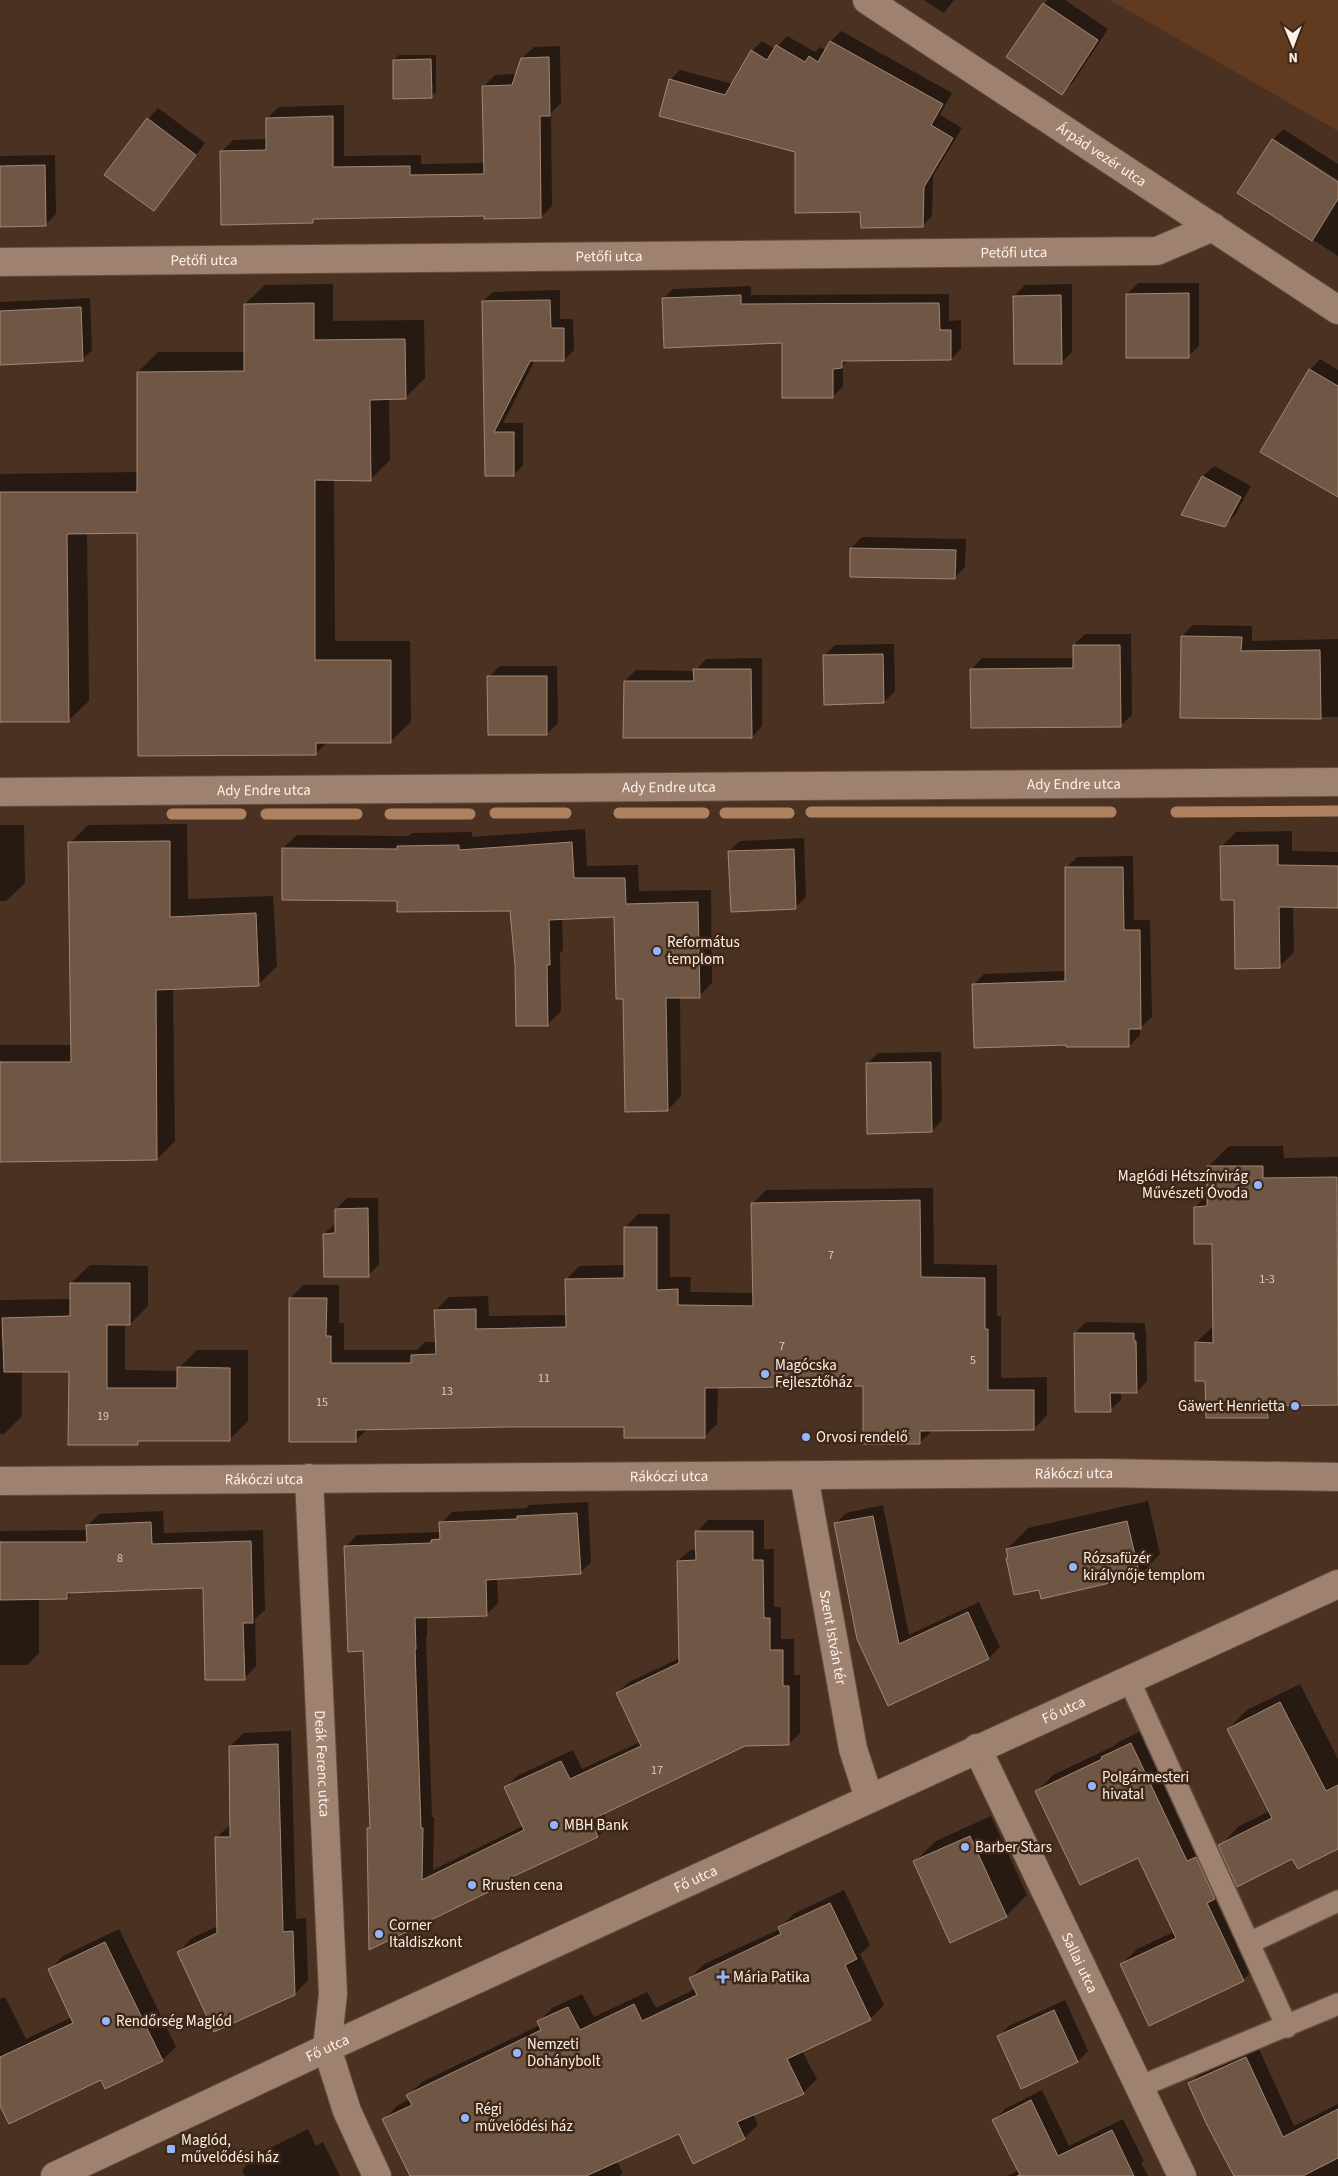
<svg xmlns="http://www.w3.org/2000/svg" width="1338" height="2176" viewBox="0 0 1338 2176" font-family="'Source Sans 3',sans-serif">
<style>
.green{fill:#613a20}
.shadow{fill:#0007}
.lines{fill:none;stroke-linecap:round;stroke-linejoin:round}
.stream{stroke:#ae8161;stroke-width:11}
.building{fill:#705645;stroke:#a48775}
.lane-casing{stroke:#614d40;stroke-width:24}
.street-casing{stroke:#614d40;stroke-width:30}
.secondary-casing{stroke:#614d40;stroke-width:30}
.lane{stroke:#9e816f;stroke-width:21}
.street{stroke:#9e816f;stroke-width:28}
.secondary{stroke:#9e816f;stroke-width:28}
.poi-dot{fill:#93b7fd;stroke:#3f2718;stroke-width:2}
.labels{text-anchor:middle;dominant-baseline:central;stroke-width:5;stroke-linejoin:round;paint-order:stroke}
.number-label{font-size:12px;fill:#dacac0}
.street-label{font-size:15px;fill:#fef1e9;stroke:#3f2718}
.poi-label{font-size:15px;fill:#fef1e9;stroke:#3f2718;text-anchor:start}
</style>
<rect width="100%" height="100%" fill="#4a3122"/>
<path class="green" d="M1110 0H1338V131Z"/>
<g class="shadow">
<path d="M924 0H954L944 13Z"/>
<path d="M1048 0H1065L1108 29 1073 82 1062 93 1044 4Z"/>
<path d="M841 31 952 93 940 115 962 128 933 176 932 216 922 226 862 211 796 151 670 80 680 70 733 84 752 51 762 41 775 49 787 36 815 52 820 47 826 50 831 41Z"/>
<path d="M560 46 561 103 551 113 552 206 541 217 486 215 316 218 312 222 222 151 233 140 267 139V118L279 107 344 105V156L421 155V164L485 163 484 86 495 75 517 74 522 58 534 47Z"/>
<path d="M399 55H436V92L431 97 394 60Z"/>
<path d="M158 108 205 143 164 198 154 209 148 119Z"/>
<path d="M1283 129 1338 164V180L1274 139Z"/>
<path d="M1273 139V142L1338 183V256L1239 192Z"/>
<path d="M55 155 56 214 46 224 0 225V156Z"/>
<path d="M1138 283H1199V346L1188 356 1127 294Z"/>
<path d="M333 284V321L424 320 425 378 405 398H389L390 460 370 480 334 479 335 641H410L411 722 391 741 328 742 315 754 138 531 87 532 89 701 69 720 0 721V474L138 472V372L158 352H245V304L265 285Z"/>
<path d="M1072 284V352L1061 363 1014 296 1025 285Z"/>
<path d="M751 286V295L949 294V321L961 320V349L951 359H849L843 365V386L833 397 783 342 663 299 673 289Z"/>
<path d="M560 290V319H573L574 350 564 360H535L503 423H523V465L514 475H486L483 301 493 292Z"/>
<path d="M90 298 92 350 82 360 0 364V302Z"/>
<path d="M1320 359 1338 370V496L1310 370Z"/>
<path d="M1214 466 1251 486 1235 515 1224 526 1183 514 1203 476Z"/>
<path d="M862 537 966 539 965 567 954 578 851 548Z"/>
<path d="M1193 625 1252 626V641L1338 639V717H1181L1182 636Z"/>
<path d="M1085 634H1131L1132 715 1121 725 972 669 982 658H1074V645Z"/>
<path d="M894 644 895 691 884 702 825 655 835 645Z"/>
<path d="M762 658V726L752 737 625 681 636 670 695 671 706 659Z"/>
<path d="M500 666H557L558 723 547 734 489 677Z"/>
<path d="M187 824 188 899 273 896 277 966 259 984 173 988 175 1141 157 1159 0 1161V1045H72L70 843 88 825Z"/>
<path d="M0 825H24L25 883 6 901H0Z"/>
<path d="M585 829 587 866 638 865 639 891 711 890 712 983 699 996 680 997 681 1096 668 1110 624 998 615 915 562 918 563 950 560 953 561 1011 548 1024 516 965 512 910 399 900 283 848 297 835 409 836 412 833 472 832V837Z"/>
<path d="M1292 831V851L1338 852V907L1293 906 1294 952 1279 967 1235 898 1222 846 1236 832Z"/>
<path d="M804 838 806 897 795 908 729 851 740 841Z"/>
<path d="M1133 856 1134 920H1150L1152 1017 1140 1028V1035L1129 1046 1067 1043 973 985 984 974 1066 971V868L1077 857Z"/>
<path d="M941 1052 942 1120 932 1131 867 1064 878 1053Z"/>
<path d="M1229 1146H1283L1284 1158 1338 1157V1404L1279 1405 1267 1417 1207 1379 1196 1343 1214 1325 1213 1242 1195 1207 1208 1194V1167Z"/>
<path d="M933 1188 934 1264 997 1265V1316H1001V1378L1047 1377V1415L1034 1429 933 1430 920 1442 864 1385 718 1386 717 1424 704 1437 625 1425 368 1429 356 1440 290 1299 303 1285H339V1323H344V1350H417L425 1342H437L436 1310 449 1297 488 1296 489 1316 567 1315 566 1280 579 1266 625 1265V1228L638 1214H670V1277H691L690 1292 754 1293 753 1203 766 1190Z"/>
<path d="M347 1198H378L379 1264 369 1275 324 1234 336 1223V1209Z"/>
<path d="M90 1265 148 1266V1306L130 1324H125V1370L179 1371V1368L197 1350H248V1421L230 1439 141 1440 138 1444 70 1371H22V1416L4 1434H0V1300L71 1299V1283Z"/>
<path d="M1086 1322 1145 1323V1331L1146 1330 1147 1381 1137 1392H1121V1400L1110 1410 1075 1333Z"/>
<path d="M1148 1501 1160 1554 1140 1575 1040 1588 1007 1559 1009 1557 1007 1549 1028 1528Z"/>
<path d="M588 1502 591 1562 580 1573 497 1578 498 1603 487 1614 427 1616V1636L426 1638 432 1817H434L433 1870 523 1826 506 1788 517 1776 573 1750 582 1769 640 1742 617 1693 629 1682 680 1658 678 1561 690 1550H697V1532L708 1520H764V1549H774V1607H781V1639H794V1675H800V1733L789 1744 744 1745 603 1813 609 1825 598 1836 370 1948 368 1829 371 1826 364 1650 346 1546 357 1535 441 1532V1523L452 1512 526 1508 529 1505Z"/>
<path d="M883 1505 909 1635 979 1602 1000 1647 989 1658 889 1704 835 1524 846 1513Z"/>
<path d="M163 1511 164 1533 263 1530 265 1610 255 1619 256 1666 244 1679 204 1587 72 1592 67 1598H39V1653L27 1665H0V1531L87 1530V1526L99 1514Z"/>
<path d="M1300 1684 1338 1759V1847L1293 1857 1220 1846 1239 1826 1270 1811 1228 1729 1247 1710Z"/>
<path d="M1147 1728 1259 1964 1243 1980 1121 1965 1137 1949 1174 1932 1138 1856 1037 1791 1053 1775 1114 1746 1119 1742Z"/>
<path d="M291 1731 296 1919 306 1918 308 1980 295 1994 179 1952 192 1938 218 1926 216 1838 231 1824 230 1746 244 1733Z"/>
<path d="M991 1816 1027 1895 1006 1916 915 1861 936 1841Z"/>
<path d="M844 1890 870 1945 860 1954 884 2005 870 2019 802 2051 817 2079 803 2093 753 2114 758 2125 744 2138 680 2132 617 2161 623 2173 619 2176H411L384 2119 397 2106 410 2099 408 2095 422 2082 540 2025 538 2022 552 2008 582 1994 594 2017 647 1992 656 2008 695 1989 690 1978 704 1964 780 1929 793 1914Z"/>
<path d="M119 1929 176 2047 162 2060 101 2079 0 2103V1999L5 1997 26 2039 72 2017 49 1970 63 1956Z"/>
<path d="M1065 2000 1088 2051 1078 2061 998 2037 1009 2026Z"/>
<path d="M1258 2047 1294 2126 1338 2104V2176H1235L1190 2084 1201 2072Z"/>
<path d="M1042 2090 1069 2146 1123 2119 1144 2161 1141 2163 1148 2176H1007L1019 2170 994 2120 1005 2109Z"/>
<path d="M308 2129 316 2146 323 2142 340 2176H245L242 2170 258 2154Z"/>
</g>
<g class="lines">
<g class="stream">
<path d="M811 812H1111"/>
<path d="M1176 812 1338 811"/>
<path d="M495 813H566"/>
<path d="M619 813H704"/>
<path d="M725 813H789"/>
<path d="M172 814H241"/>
<path d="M266 814H357"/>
<path d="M390 814H470"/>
</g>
</g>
<g class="building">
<path d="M1043 3 1098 40 1062 95 1006 57Z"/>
<path d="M830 41 943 104 931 125 953 138 924 187 923 227 861 228 860 212 795 213V152L659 116 669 79 725 95 751 50 767 60 776 45 805 62 809 56 818 62Z"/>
<path d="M549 57 550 116H540L541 218 484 219V216L313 219V223L221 225 220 151 266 150V118L333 116V167L410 166V175L484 174 482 86 512 85 521 58Z"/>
<path d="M431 59 432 98 393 99V60Z"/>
<path d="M147 118 196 155 154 211 104 175Z"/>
<path d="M1272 139 1338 182V199L1312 241 1237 193Z"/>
<path d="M45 165 46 226 0 227V166Z"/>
<path d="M1189 293V358H1126V294Z"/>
<path d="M741 295V304L939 303 940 330H951V360L842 361V368L833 369V398H782V343L664 348 662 298Z"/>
<path d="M1061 295 1062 364H1014L1013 296Z"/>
<path d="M550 300 551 328H564V361H530L494 432H514V476H485L482 301Z"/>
<path d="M314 303V340L405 339 406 399 370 400 371 481 315 480V660H391V743H316V755L138 756 137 533 67 534 69 722H0V492H137V372L244 371V304Z"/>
<path d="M81 307 83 361 0 365V311Z"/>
<path d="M1309 369 1338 386V497L1260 452Z"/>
<path d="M1202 476 1241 497 1225 527 1181 515Z"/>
<path d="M850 548 956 550 955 579 850 577Z"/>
<path d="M1181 636 1242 637 1241 651 1320 650 1321 719 1180 718Z"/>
<path d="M1073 645H1120L1121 727 971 728 970 669 1073 668Z"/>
<path d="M883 654 884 703 824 705 823 655Z"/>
<path d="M693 669H751L752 738H623L624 681H694Z"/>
<path d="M487 676H547V735H488Z"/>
<path d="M170 841V917L256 913 259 986 156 990 157 1160 0 1162V1062H71L68 842Z"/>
<path d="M572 842 574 878H625L626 904 698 902 700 998H666L668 1111 625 1112 623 999H616L614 917 549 920 550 965H547L548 1026H516L515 966 510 911 397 912V901L282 900V848L397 849V846L459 845V850Z"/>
<path d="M1278 845V865L1338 866V908L1279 907 1280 968 1235 969 1234 900H1221L1220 846Z"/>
<path d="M794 849 796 909 731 912 728 851Z"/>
<path d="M1065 867H1123L1124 930H1140L1141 1029H1129V1047H1066V1045L974 1048 972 984 1065 981Z"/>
<path d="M931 1062 932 1132 867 1134 866 1063Z"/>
<path d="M1207 1166H1263V1178L1337 1177 1338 1405 1267 1406 1268 1418H1206L1205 1381H1195V1342L1213 1343 1212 1244H1194V1207L1207 1206Z"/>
<path d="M920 1200 921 1277 985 1278V1329H988V1390H1034V1430L920 1431V1444H863V1386L705 1388V1438H624V1427H509L356 1430V1442H289V1298H327L326 1336H331V1363H411V1355L436 1354 434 1310 476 1309V1329L566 1327 565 1279 624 1278V1227H657V1290L678 1289V1305L753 1306 751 1203Z"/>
<path d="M368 1208 369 1277H324L323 1234 335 1233V1209Z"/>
<path d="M70 1283H130V1325H107V1388H177V1367L230 1368V1441H138V1445H68L69 1372H4L2 1318 70 1316Z"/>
<path d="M1074 1333H1134V1341H1136L1137 1393H1110L1111 1412H1075Z"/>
<path d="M577 1513 581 1574 486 1580 487 1616 415 1618 416 1649H415L421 1828H423L422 1880 524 1830 504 1787 561 1761 570 1779 641 1746 616 1693 679 1663 677 1561 696 1560 695 1531H753V1560H763L764 1618H770V1650H783V1686H789V1745L745 1746 591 1820 598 1837 508 1879 509 1882 369 1950 367 1828H370L363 1651 348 1652 344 1546 431 1543V1540L440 1539 439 1522 517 1519V1516Z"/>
<path d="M873 1516 899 1644 968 1612 989 1659 888 1706 857 1639 834 1523Z"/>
<path d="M1127 1521 1140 1576 1041 1599 1039 1590 1014 1595 1006 1558H1008L1006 1549Z"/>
<path d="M151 1522 152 1544 251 1541 253 1623H243L245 1680H205L203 1588 67 1593V1599L0 1600V1542H87L86 1525Z"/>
<path d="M1280 1702 1326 1791 1338 1785V1849L1298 1869 1292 1859 1237 1887 1218 1845 1272 1818 1227 1729Z"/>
<path d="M1131 1743 1187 1861 1196 1857 1215 1899 1207 1903 1244 1981 1149 2026 1120 1964 1176 1938 1138 1858 1080 1885 1035 1791 1102 1759 1101 1757Z"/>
<path d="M278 1744 283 1932 293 1931 295 1995 214 2032 177 1952 217 1933 215 1837H230L229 1746Z"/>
<path d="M970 1836 1007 1917 950 1943 913 1861Z"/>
<path d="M830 1903 857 1959 845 1965 871 2020 787 2059 804 2094 737 2122 745 2139 693 2164 679 2134 586 2176H410L382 2119 412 2105 406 2095 541 2030 537 2021 568 2007 580 2030 634 2004 642 2021 697 1995 689 1978 781 1934 778 1927Z"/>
<path d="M105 1942 163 2061 105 2089 101 2080 9 2124 0 2106V2057L73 2023 48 1969Z"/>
<path d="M1054 2010 1078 2062 1021 2089 997 2036Z"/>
<path d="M1246 2057 1283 2137 1338 2109V2158L1303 2176H1234L1207 2125 1188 2083Z"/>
<path d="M1031 2100 1058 2156 1112 2130 1134 2176H1017L1020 2175 992 2120Z"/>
</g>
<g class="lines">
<defs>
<g id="lane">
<path d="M1129 1680 1287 2027"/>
<path d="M1249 1943 1338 1901"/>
<path d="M1139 2087 1338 2004"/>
</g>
<g id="street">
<path id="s1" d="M867 0 1338 310"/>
<path id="s2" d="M0 262 1157 251 1213 227"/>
<path id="s3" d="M0 792 1338 782"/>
<path id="s4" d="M804 1476 853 1749 869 1798"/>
<path id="s5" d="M309 1478 333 1994 327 2048 347 2111 377 2176"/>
<path id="s6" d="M0 1481 1102 1473 1338 1477"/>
<path id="s7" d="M977 1748 1182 2176"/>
</g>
<g id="secondary">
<path id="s8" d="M55 2176 327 2048 1338 1584"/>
</g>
</defs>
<use href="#lane" class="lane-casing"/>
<use href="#street" class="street-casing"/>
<use href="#secondary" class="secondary-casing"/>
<use href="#lane" class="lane"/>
<use href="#street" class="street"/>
<use href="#secondary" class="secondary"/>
</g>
<g class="poi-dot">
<circle cx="657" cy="951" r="5"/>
<circle cx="1258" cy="1185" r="5"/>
<circle cx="765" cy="1374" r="5"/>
<circle cx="1295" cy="1406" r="5"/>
<circle cx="806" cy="1437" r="5"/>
<circle cx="1073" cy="1567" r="5"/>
<circle cx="1092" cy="1786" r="5"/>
<circle cx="554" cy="1825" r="5"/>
<circle cx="965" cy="1847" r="5"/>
<circle cx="472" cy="1885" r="5"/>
<circle cx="379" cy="1934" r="5"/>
<path d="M720.5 1969.5h5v5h5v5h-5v5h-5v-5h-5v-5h5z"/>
<circle cx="106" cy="2021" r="5"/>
<circle cx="517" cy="2053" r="5"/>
<circle cx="465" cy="2118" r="5"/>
<rect x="166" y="2144" width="10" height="10" rx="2.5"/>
</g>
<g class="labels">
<g class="number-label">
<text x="831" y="1255">7</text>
<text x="1267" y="1279">1-3</text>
<text x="782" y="1346">7</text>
<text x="973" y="1360">5</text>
<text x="544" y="1378">11</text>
<text x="447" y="1391">13</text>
<text x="322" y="1402">15</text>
<text x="103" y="1416">19</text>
<text x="120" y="1558">8</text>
<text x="657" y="1770">17</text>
</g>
<g class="street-label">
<text stroke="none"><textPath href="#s1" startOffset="281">Árpád vezér utca</textPath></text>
<text stroke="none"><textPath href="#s2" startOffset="1014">Petőfi utca</textPath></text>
<text stroke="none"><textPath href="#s2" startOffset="609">Petőfi utca</textPath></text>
<text stroke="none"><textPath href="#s2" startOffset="204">Petőfi utca</textPath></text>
<text stroke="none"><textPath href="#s3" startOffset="1074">Ady Endre utca</textPath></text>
<text stroke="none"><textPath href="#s3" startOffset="669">Ady Endre utca</textPath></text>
<text stroke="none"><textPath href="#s3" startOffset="264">Ady Endre utca</textPath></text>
<text stroke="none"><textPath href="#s6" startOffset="1074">Rákóczi utca</textPath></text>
<text stroke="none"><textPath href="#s6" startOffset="669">Rákóczi utca</textPath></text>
<text stroke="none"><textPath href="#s6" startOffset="264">Rákóczi utca</textPath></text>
<text stroke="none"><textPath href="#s4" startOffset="164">Szent István tér</textPath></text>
<text stroke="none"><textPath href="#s8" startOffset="1111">Fő utca</textPath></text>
<text stroke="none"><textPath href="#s5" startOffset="286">Deák Ferenc utca</textPath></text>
<text stroke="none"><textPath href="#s8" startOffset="706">Fő utca</textPath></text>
<text stroke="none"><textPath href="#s7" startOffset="238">Sallai utca</textPath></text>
<text stroke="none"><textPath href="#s8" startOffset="301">Fő utca</textPath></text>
</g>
<g class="poi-label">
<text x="667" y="942">Református<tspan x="667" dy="17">templom</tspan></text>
<text x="1248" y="1176" text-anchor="end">Maglódi Hétszínvirág<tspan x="1248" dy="17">Művészeti Óvoda</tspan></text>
<text x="775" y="1365">Magócska<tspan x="775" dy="17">Fejlesztőház</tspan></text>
<text x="1285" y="1406" text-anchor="end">Gäwert Henrietta</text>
<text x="816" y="1437">Orvosi rendelő</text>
<text x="1083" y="1558">Rózsafüzér<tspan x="1083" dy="17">királynője templom</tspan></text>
<text x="1102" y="1777">Polgármesteri<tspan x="1102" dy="17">hivatal</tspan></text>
<text x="564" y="1825">MBH Bank</text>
<text x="975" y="1847">Barber Stars</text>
<text x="482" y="1885">Rrusten cena</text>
<text x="389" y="1925">Corner<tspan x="389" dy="17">Italdiszkont</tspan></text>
<text x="733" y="1977">Mária Patika</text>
<text x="116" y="2021">Rendőrség Maglód</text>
<text x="527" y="2044">Nemzeti<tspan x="527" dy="17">Dohánybolt</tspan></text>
<text x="475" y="2109">Régi<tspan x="475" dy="17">művelődési ház</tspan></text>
<text x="181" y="2140">Maglód,<tspan x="181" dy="17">művelődési ház</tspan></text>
</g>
</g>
<g transform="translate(1293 45) rotate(179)" stroke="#3f2718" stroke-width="4" paint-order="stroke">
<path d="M0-4L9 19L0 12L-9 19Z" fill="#fef1e9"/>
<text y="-8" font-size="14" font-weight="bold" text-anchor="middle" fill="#fef1e9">N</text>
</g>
</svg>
